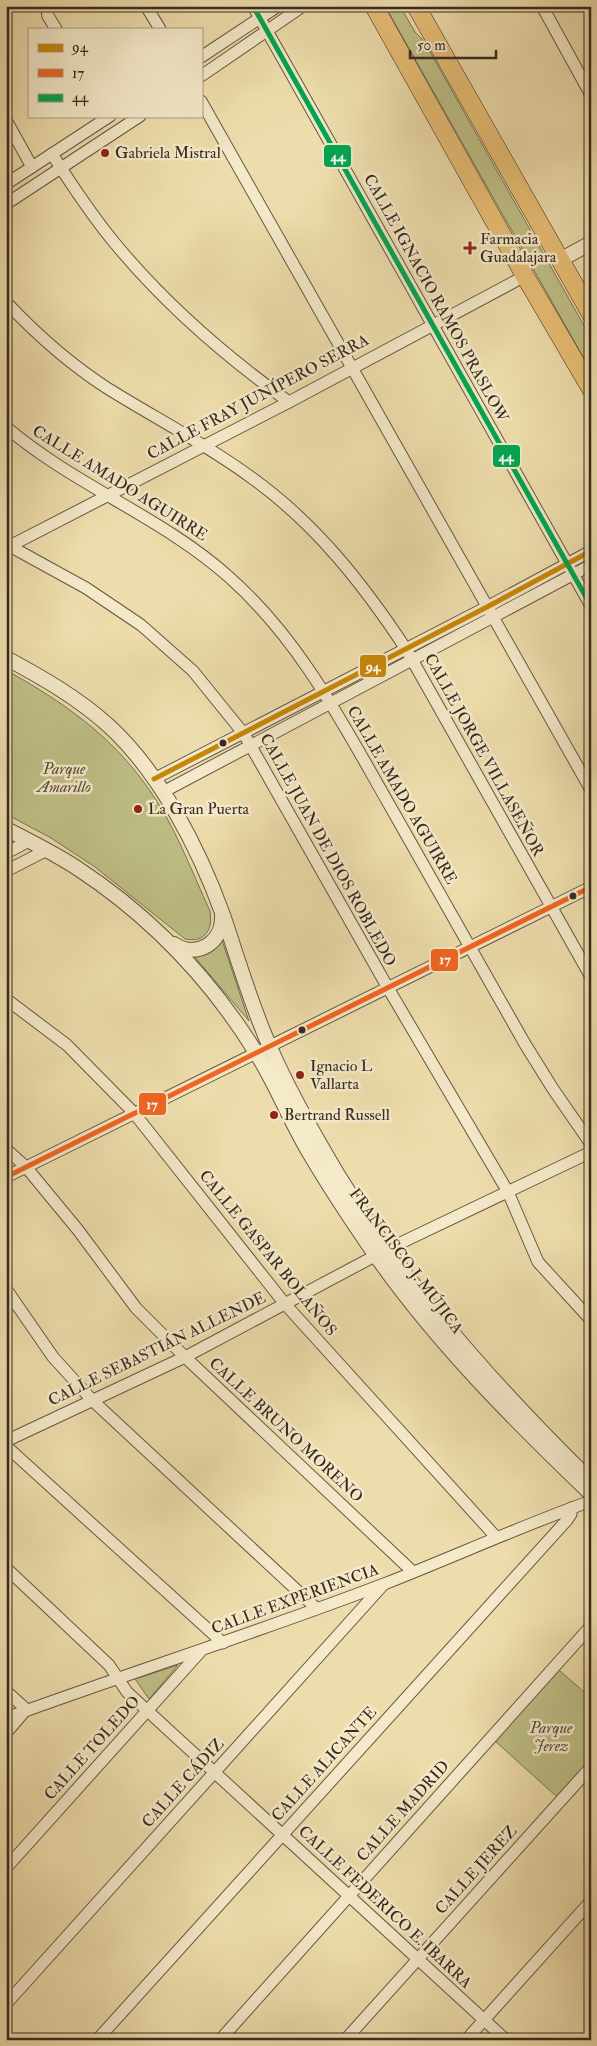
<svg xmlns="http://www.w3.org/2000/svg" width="597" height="2046" viewBox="0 0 597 2046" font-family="'IM FELL Double Pica',serif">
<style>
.green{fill:#bebf86;stroke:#7a7454}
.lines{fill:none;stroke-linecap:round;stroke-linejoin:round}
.minor-casing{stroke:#645744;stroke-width:13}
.tertiary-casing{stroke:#645744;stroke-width:16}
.primary-casing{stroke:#362a21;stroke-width:19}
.minor{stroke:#f4e9c9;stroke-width:11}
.tertiary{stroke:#f4e9c9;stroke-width:14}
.primary{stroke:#e7be76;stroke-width:18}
.bus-1-casing{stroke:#f4e9c9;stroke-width:9}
.bus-2-casing{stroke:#f4e9c9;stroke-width:9}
.bus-3-casing{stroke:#f4e9c9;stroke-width:9}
.bus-1{stroke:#c78708;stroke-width:5}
.bus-2{stroke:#f26522;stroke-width:5}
.bus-3{stroke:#00a651;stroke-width:5}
.poi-dot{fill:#8f2418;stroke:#f4e9c9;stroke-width:2}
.bus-dot{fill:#362a21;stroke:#f4e9c9;stroke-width:2}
.labels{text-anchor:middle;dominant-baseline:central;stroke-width:5;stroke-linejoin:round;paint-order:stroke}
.poi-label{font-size:16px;fill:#362a21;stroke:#f4e9c9;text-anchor:start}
.street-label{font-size:16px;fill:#362a21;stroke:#f4e9c9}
.park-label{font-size:16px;font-style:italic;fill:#584f3a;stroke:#f4e9c9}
.line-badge{stroke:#f4e9c9;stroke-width:2}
.badge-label{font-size:14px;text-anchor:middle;font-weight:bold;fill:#fff}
</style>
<rect width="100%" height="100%" fill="#eeddac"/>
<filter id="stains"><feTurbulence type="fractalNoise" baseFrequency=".004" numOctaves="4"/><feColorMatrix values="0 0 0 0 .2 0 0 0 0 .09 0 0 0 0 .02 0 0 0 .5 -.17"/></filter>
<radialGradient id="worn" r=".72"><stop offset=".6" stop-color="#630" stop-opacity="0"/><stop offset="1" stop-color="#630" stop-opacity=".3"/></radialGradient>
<g class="green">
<path d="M385 6H400L415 32 424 41 591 338V371Z"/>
<path d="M6 670C63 702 111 735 148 788 175 825 191 870 210 911 213 930 205 943 185 939L95 867 51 838 6 814Z"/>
<path d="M222 940 249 1021 194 956 209 953Z"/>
<path d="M178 1665 149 1699 135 1679Z"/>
<path d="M559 1670 591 1698V1760L557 1797 494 1740Z"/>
</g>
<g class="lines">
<defs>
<g id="minor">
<path d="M46 6 48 16 56 29"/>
<path d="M146 6 160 29"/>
<path d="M253 6 591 606"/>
<path d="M542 6 591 95"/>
<path d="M201 57 278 6"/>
<path d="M201 76 303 6"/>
<path d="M201 101 591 790"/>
<path d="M6 120 32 167"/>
<path d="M52 154C71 184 91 214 113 241 163 302 225 356 289 402"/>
<path d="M6 184 110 116"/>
<path d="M6 204 140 116"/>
<path d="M6 302C36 334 70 364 107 388 155 418 206 444 252 478 316 524 363 584 406 649L591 977"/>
<path d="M6 427C75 486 162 517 229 577 301 641 343 724 390 806 435 886 480 965 525 1044L553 1089 591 1144"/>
<path d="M6 544 86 588 141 625 193 671 244 734 388 988 508 1192 538 1262 591 1320"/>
<path d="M6 548 289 402 525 276"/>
<path d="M154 779 487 607 591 551"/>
<path d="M163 792 591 565"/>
<path d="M6 853 29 841"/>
<path d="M6 871 47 850"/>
<path d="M6 999 67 1045 134 1113 285 1304 496 1537"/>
<path d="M6 1149 26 1167 78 1230 136 1308 185 1357 413 1572"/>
<path d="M6 1177 591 887"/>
<path d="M6 1289 53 1357 92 1400 316 1608"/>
<path d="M6 1441 185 1357 388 1249 591 1152"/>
<path d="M6 1446 223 1643"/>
<path d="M6 1568 109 1665 127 1692 506 2040"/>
<path d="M6 1691 27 1710"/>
<path d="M6 1718C132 1672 259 1632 384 1584 453 1557 521 1526 591 1501"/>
<path d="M6 1733 25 1711"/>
<path d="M6 1868 200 1652"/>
<path d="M6 2004 383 1585"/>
<path d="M97 2040 567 1520 571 1514V1508"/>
<path d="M220 2040 591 1626"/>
<path d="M345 2040 591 1767"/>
<path d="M466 2040 591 1901"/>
</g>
<g id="tertiary">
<path d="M560 260 591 243"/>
<path d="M6 658C43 678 78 698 109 726 161 774 199 849 223 915 238 959 251 1005 270 1047 283 1078 300 1109 317 1139 388 1267 487 1379 591 1481"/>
<path d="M6 829C30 841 54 853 77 868 150 916 209 977 255 1051 276 1084 290 1121 310 1154 330 1188 352 1221 374 1253 436 1342 513 1419 591 1494"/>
<path d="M174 944C196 959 223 943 222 916"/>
</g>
<g id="primary">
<path d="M374 6 525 276 591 389"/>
<path d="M416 6 591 314"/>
</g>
</defs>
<use href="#minor" class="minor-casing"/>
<use href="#tertiary" class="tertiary-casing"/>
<use href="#primary" class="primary-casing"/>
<use href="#minor" class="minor"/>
<use href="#tertiary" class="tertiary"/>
<use href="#primary" class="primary"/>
<defs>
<path id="bus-1" d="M154 779 487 607 591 551"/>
<path id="bus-2" d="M6 1177 591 887"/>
<path id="bus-3" d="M253 6 591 606"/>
</defs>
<use href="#bus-1" class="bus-1-casing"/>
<use href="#bus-2" class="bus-2-casing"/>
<use href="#bus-3" class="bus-3-casing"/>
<use href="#bus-1" class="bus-1"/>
<use href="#bus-2" class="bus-2"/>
<use href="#bus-3" class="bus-3"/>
</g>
<g class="poi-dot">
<circle cx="105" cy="153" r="5"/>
<path d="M467.5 240.5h5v5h5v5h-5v5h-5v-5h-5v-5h5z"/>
<circle cx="138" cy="809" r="5"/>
<circle cx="300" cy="1075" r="5"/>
<circle cx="274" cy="1115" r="5"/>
</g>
<g class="bus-dot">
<circle cx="223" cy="743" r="4.5"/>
<circle cx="573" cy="896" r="4.5"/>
<circle cx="302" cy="1030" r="4.5"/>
</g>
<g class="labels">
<g class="poi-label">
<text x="115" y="153">Gabriela Mistral</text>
<text x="480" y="239">Farmacia<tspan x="480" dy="18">Guadalajara</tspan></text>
<text x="148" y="809">La Gran Puerta</text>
<text x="310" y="1066">Ignacio L<tspan x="310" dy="18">Vallarta</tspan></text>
<text x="284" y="1115">Bertrand Russell</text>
</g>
<g class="street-label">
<text transform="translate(436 298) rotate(61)">CALLE IGNACIO RAMOS PRASLOW</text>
<text transform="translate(258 397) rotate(-28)">CALLE FRAY JUNÍPERO SERRA</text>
<text transform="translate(120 483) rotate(32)">CALLE AMADO AGUIRRE</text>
<text transform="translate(484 755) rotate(61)">CALLE JORGE VILLASEÑOR</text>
<text transform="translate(402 795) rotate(60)">CALLE AMADO AGUIRRE</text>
<text transform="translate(328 850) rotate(61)">CALLE JUAN DE DIOS ROBLEDO</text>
<text transform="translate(268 1253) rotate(51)">CALLE GASPAR BOLAÑOS</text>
<text transform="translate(406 1261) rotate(53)">FRANCISCO J. MÚJICA</text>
<text transform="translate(157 1349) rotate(-26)">CALLE SEBASTIÁN ALLENDE</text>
<text transform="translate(286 1430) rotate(43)">CALLE BRUNO MORENO</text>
<text transform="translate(295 1599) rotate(-20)">CALLE EXPERIENCIA</text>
<text transform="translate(92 1748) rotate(-48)">CALLE TOLEDO</text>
<text transform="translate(324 1764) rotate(-48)">CALLE ALICANTE</text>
<text transform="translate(183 1783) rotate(-48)">CALLE CÁDIZ</text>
<text transform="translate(403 1811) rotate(-48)">CALLE MADRID</text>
<text transform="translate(476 1870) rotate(-48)">CALLE JEREZ</text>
<text transform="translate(385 1907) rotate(43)">CALLE FEDERICO E. IBARRA</text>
</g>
<g class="park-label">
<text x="64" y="769">Parque<tspan x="64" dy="18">Amarillo</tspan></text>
<text x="551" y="1728">Parque<tspan x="551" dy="18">Jerez</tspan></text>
</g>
</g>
<g class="line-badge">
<rect x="323" y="144" width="29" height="24" rx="5" fill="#00a651"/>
<rect x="492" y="444" width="29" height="24" rx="5" fill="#00a651"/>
<rect x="359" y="654" width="28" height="24" rx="5" fill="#c78708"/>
<rect x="430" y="948" width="29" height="24" rx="5" fill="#f26522"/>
<rect x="138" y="1092" width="29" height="24" rx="5" fill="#f26522"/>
</g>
<g class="badge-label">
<text x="338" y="161">44</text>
<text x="506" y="461">44</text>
<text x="373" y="671">94</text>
<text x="445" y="964">17</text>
<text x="152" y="1109">17</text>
</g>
<rect width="597" height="2046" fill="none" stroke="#eeddac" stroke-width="25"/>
<rect x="8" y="8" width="582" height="2031" fill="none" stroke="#362a21" stroke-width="2.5"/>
<rect x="12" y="12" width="572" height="2021" fill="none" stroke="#362a21"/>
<rect x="28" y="28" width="175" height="90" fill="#f4e9c9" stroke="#a89d86"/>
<rect x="38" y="44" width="25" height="8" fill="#c78708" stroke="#a89d86"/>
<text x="72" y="52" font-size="15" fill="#362a21">94</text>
<rect x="38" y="69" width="25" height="8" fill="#f26522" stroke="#a89d86"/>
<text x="72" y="78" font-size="15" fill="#362a21">17</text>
<rect x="38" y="94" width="25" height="8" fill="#00a651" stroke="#a89d86"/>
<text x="72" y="102" font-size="15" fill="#362a21">44</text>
<path d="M410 50v8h86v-8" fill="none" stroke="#362a21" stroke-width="2.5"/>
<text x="417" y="50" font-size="15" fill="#362a21" stroke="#f4e9c9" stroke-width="4" paint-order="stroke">50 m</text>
<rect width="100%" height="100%" filter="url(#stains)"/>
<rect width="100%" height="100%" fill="url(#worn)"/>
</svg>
